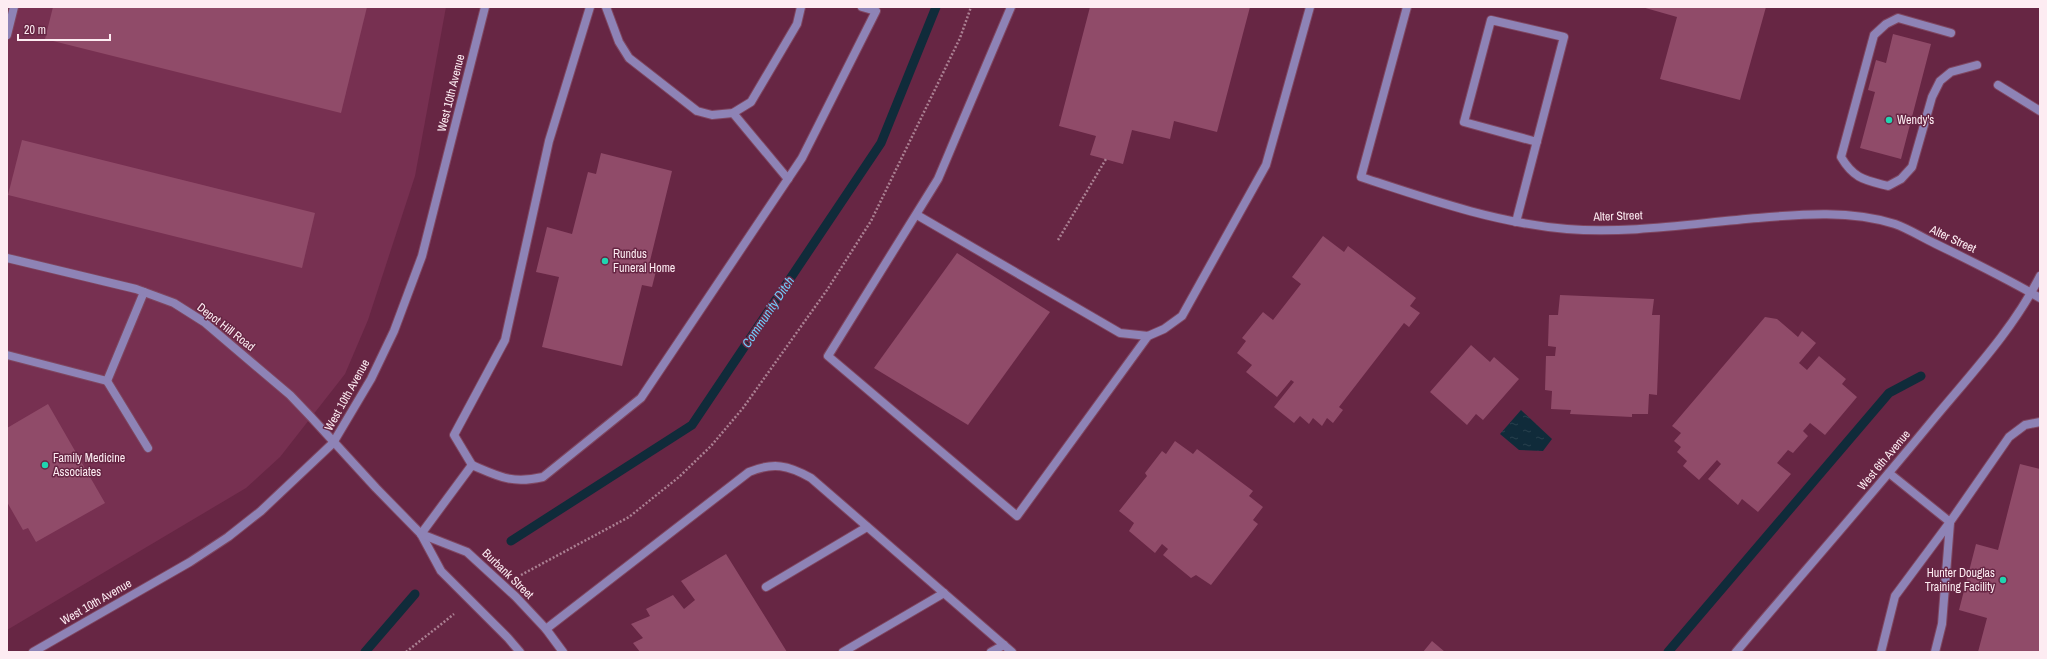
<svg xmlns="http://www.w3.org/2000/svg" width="2047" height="659" viewBox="0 0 2047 659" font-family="'Archivo Narrow',sans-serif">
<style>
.built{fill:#773051}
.water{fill:url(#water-ripples)}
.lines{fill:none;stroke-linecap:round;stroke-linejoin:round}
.stream{stroke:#102b3a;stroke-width:9}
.building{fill:#904b69}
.lane-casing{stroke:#7f4660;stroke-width:10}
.street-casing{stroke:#7f4660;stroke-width:10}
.path{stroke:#ab8093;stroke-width:2.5;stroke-dasharray:2 2;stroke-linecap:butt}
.lane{stroke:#8e83b6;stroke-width:8}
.street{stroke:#8e83b6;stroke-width:8}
.poi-dot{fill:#20d5b0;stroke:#672644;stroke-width:1.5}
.labels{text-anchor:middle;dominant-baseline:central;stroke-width:3;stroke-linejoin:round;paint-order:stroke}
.street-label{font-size:12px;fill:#fdecf2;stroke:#672644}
.poi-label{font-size:12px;fill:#fdecf2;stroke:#672644;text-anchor:start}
.water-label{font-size:13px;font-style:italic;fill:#72ccfb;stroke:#672644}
</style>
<defs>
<pattern id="water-ripples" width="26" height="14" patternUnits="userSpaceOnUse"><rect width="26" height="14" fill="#102b3a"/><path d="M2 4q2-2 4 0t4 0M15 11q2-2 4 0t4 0" fill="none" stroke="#28404d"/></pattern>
</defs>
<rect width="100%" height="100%" fill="#672644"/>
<path class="built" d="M7 7H446L415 176 368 320 345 374 280 457 246 488 7 630Z"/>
<path class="water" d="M1521 410 1552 439 1543 451 1519 450 1500 434Z"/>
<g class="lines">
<g class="stream">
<path d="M511 541 692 425 881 143 936 7"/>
<path d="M365 652 415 594"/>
<path d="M1668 652 1889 393 1921 376"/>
</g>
</g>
<g class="building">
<path d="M53 7H367L341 113 45 39Z"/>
<path d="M1090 7H1250L1217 132 1174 121 1170 139 1132 130 1123 164 1090 155 1096 136 1059 126Z"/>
<path d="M1642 7H1766L1740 100 1660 79 1677 17Z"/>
<path d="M1893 34 1931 44 1901 159 1860 148 1875 92 1868 90 1876 60 1886 63Z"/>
<path d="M22 140 315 213 302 268 8 195Z"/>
<path d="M601 153 672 171 649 265 657 267 652 287 642 285 622 366 542 347 559 277 536 272 547 227 572 234 588 172 596 174Z"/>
<path d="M1323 236 1344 252 1348 246 1416 298 1410 306 1420 313 1409 327 1404 323 1339 407 1343 410 1333 423 1327 418 1322 426 1313 418 1309 424 1300 416 1294 423 1274 407 1294 382 1291 380 1277 397 1246 372 1252 365 1237 353 1246 341 1242 338 1263 312 1273 320 1301 284 1292 277Z"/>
<path d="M957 253 1050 312 968 425 874 368Z"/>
<path d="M1560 295 1654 299 1652 315H1660L1657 395 1649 394 1648 414H1632V417L1570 414 1571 410 1551 409 1552 391 1545 390 1546 356H1555L1556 347 1548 346 1549 315H1558Z"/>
<path d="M1765 317 1777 319 1798 337 1802 331 1816 343 1799 363 1807 370 1819 356 1846 379 1842 384 1857 397 1825 435 1810 423 1803 431 1808 436 1793 453 1788 450 1777 463 1791 474 1758 512 1742 499 1738 505 1708 479 1721 464 1717 460 1699 480 1683 466 1687 461 1677 452 1681 447 1674 441 1681 433 1672 426Z"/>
<path d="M1471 345 1490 362 1494 357 1519 379 1483 420 1476 414 1467 425 1430 392Z"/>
<path d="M48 404 105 503 36 542 28 528 23 530 7 502V428Z"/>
<path d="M1175 441 1193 454 1197 449 1253 491 1249 496 1263 507 1253 520 1258 524 1211 585 1196 575 1191 578 1163 555 1168 549 1162 544 1155 553 1129 531 1134 523 1119 511 1147 476 1145 473 1162 451 1166 454Z"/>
<path d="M2020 464 2040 469V652H1978L1987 618 1959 610 1976 544 1998 550Z"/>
<path d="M726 554 787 652H640L633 643 643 638 631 624 650 616 646 609 673 595 684 609 695 600 681 581Z"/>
<path d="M1432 641 1445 652H1423Z"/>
</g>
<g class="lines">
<defs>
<g id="lane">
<path d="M606 7 619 42 629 58 697 111 712 115 733 113 751 102 797 24 801 7"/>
<path d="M1011 7 938 179 828 356 1017 516 1148 336"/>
<path d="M1951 33 1898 18 1886 24 1874 35 1841 157C1854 179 1865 180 1888 186L1901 179 1912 167 1932 97 1940 81 1951 72 1977 65"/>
<path d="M7 35 14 7"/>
<path d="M1998 85 2040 111"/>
<path d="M733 113 788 179"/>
<path d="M917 215 1120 333 1148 336 1164 329 1182 316 1266 165 1310 7"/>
<path d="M1516 222 1564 37 1491 20 1464 122 1537 142"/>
<path d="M7 355 107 381 144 292"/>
<path d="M107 381 148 448"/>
<path d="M472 465 454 435 505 340 549 141 590 7"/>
<path d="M1889 473 1950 522"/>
<path d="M421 534 472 465C500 477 512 484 543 477L641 398 802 158 876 11 862 7"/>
<path d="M766 587 867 527"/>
<path d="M546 629 749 472C773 462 788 465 811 478L1012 652"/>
<path d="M843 652 944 593"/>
<path d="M991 652 1004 645"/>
<path d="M1881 652 1895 596 1950 522 2009 437 2025 425 2040 422"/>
<path d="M1935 652 1942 624 1950 523"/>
</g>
<g id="street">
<path d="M1407 7 1361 177C1428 199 1496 223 1567 229 1630 234 1695 223 1758 218 1802 214 1851 210 1895 224 1909 229 1923 238 1936 244 1971 261 2006 278 2040 298"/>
<path d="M7 258 136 289 174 303 204 322 290 395 311 417 376 488 421 534 441 571 508 638 520 652"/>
<path d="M421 534 467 552 516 597 546 629 563 652"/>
<path d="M33 652 190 562 228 537 261 511 333 443 371 379 394 331 422 256 485 7"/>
<path d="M1736 652C1801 575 1868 499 1932 421 1970 375 2013 330 2040 276"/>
</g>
</defs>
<use href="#lane" class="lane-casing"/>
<use href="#street" class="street-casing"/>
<g class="path">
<path d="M1058 240 1106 159"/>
<path d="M521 575 629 517 679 477 711 446 743 408 827 290 871 221 960 38 971 7"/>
<path d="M406 652 454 614"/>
</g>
<use href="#lane" class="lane"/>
<use href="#street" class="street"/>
</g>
<g class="poi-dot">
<circle cx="1889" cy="120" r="4"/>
<circle cx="605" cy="261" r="4"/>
<circle cx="45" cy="465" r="4"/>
<circle cx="2003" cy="580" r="4"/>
</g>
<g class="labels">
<g class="street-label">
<text transform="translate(451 93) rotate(-76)">West 10th Avenue</text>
<text transform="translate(1618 216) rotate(-2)">Alter Street</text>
<text transform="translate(1953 239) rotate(25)">Alter Street</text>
<text transform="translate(226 327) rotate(38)">Depot Hill Road</text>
<text transform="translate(347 395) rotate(-61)">West 10th Avenue</text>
<text transform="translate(1884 460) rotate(-50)">West 6th Avenue</text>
<text transform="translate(508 574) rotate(44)">Burbank Street</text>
<text transform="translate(96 602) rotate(-30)">West 10th Avenue</text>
</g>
<g class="poi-label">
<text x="1897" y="120">Wendy's</text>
<text x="613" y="254">Rundus<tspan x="613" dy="14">Funeral Home</tspan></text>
<text x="53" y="458">Family Medicine<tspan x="53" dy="14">Associates</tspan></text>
<text x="1995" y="573" text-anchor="end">Hunter Douglas<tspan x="1995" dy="14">Training Facility</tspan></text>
</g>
<g class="water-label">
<text transform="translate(768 312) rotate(-56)">Community Ditch</text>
</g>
</g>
<rect width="2047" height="659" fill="none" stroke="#fdecf2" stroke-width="16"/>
<path d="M18 34v6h92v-6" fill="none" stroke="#fdecf2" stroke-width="2"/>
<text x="24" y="34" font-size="12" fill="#fdecf2" stroke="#672644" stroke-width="3" paint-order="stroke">20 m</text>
</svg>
